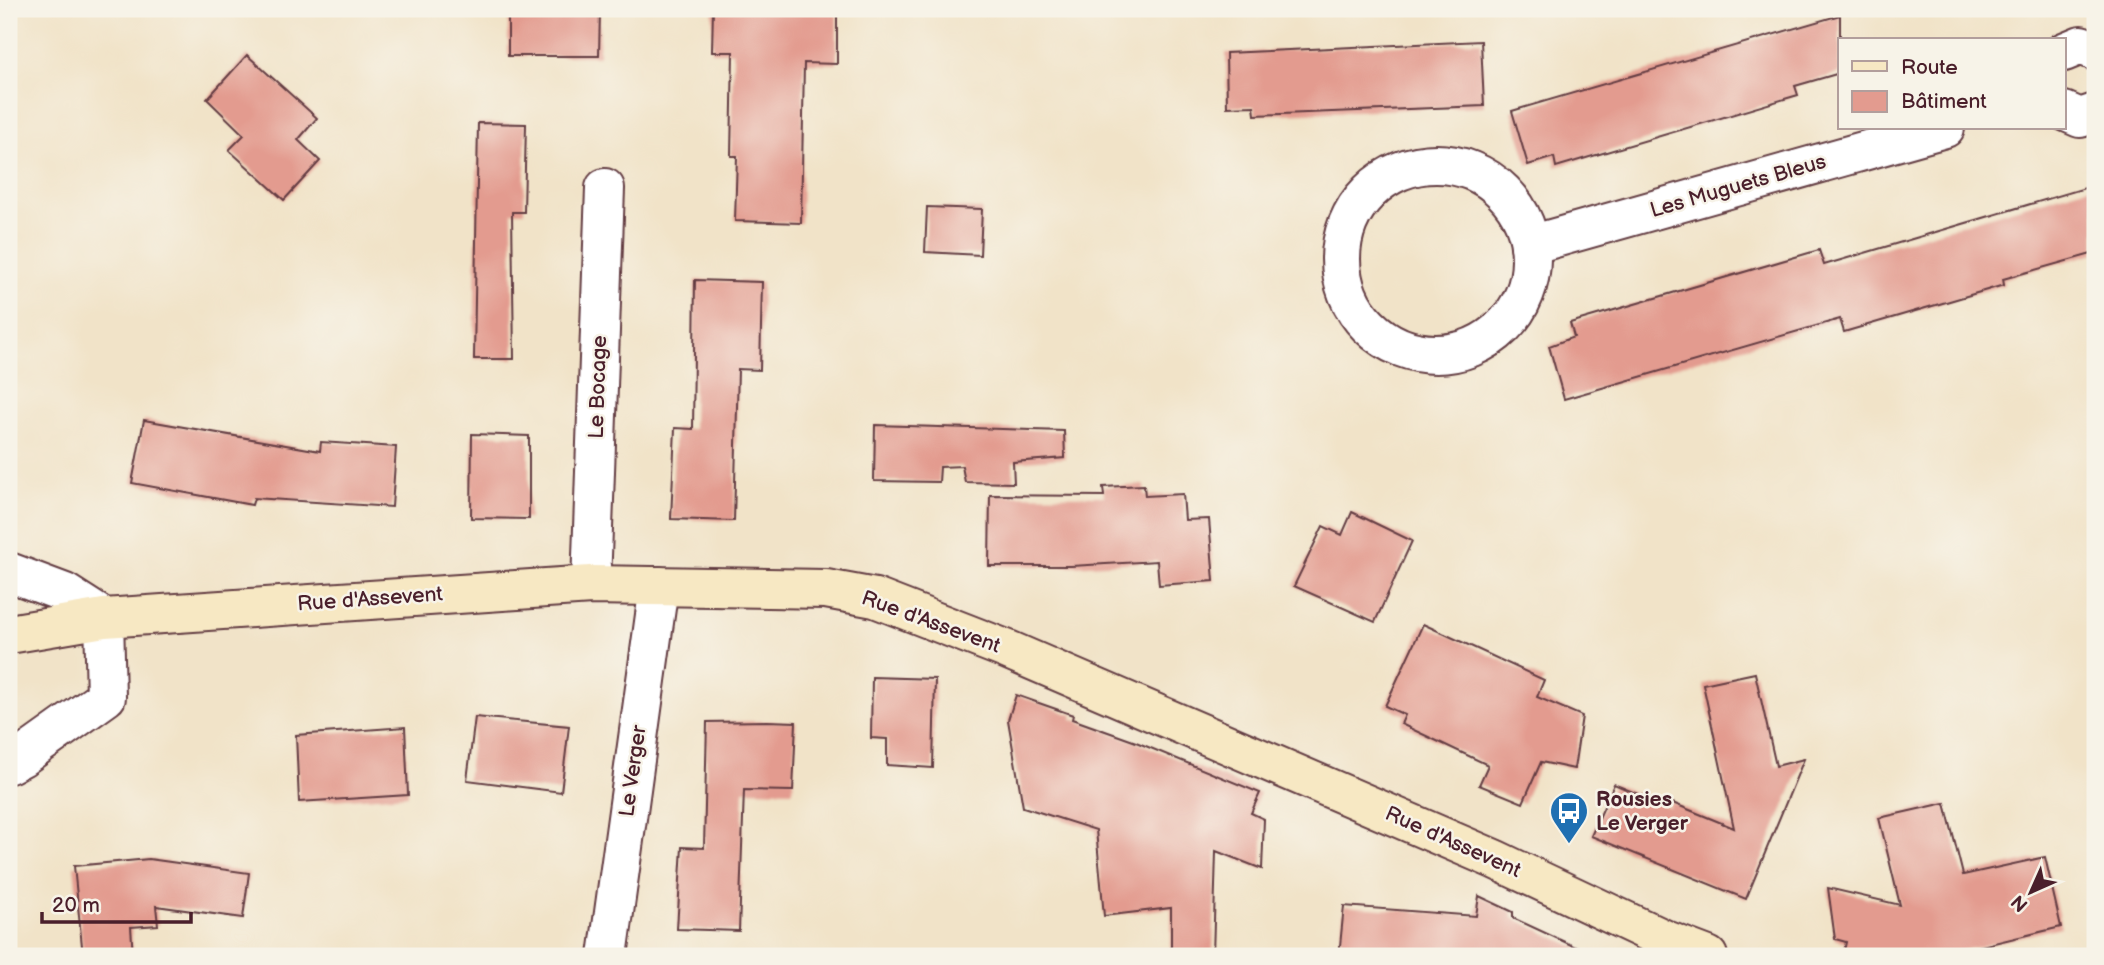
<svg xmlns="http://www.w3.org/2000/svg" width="2104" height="965" viewBox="0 0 2104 965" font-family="'Balsamiq Sans',sans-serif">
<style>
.building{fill:#e39b8f}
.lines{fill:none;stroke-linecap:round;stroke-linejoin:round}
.street-casing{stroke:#633c43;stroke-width:42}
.secondary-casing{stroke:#633c43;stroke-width:42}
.street{stroke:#fff;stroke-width:38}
.secondary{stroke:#f7e8c3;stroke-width:38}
.labels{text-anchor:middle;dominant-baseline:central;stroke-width:5;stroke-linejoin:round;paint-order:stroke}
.street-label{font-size:21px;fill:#4a1f2b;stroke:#f7f3e8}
.poi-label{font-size:21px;font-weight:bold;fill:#4a1f2b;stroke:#f7f3e8;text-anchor:start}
</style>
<rect width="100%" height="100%" fill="#f7f3e8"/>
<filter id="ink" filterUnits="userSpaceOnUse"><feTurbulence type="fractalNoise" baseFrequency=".0143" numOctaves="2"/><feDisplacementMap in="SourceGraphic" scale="14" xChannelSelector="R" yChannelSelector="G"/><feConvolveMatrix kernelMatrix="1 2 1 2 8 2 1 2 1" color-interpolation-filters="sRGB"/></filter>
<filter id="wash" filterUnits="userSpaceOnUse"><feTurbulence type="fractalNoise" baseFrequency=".00686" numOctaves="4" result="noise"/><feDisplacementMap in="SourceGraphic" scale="28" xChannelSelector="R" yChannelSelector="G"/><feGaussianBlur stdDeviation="1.57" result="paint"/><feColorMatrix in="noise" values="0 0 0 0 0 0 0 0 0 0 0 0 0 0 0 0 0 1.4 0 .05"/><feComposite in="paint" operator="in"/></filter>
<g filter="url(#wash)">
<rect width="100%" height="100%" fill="#f1e3c8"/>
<g id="blocks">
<g class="building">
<path d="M508 9H600L599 56H508Z"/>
<path d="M713 9H837V64L804 63 801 223 735 221 737 156H731L733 52H712Z"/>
<path d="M1840 15V73L1795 86 1798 95 1556 167 1554 157 1528 165 1512 111Z"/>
<path d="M1481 41 1484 106 1255 115 1254 106 1227 107 1226 53Z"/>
<path d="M247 55 317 118 298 140 320 161 284 200 229 150 244 135 207 99Z"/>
<path d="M478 123 526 124 524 212H512L514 359H474Z"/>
<path d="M2095 185V253L2003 279 2004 285 1844 332 1840 319 1564 399 1549 346 1574 337 1570 323 1819 250 1824 265Z"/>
<path d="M927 207 982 209 980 255 925 252Z"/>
<path d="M695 280 762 282 760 370 738 369 734 521 671 519 675 428 693 429Z"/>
<path d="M144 420 320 451 321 442 396 447 392 507 254 498 252 505 132 483Z"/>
<path d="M875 425 1064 431 1065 458 1013 462 1014 483 965 482 962 466 940 467 939 482 874 481Z"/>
<path d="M472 434 529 436V519L471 518Z"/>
<path d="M1144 485 1145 496 1183 494 1185 520 1209 519 1214 581 1159 585 1157 561 1071 566H989L990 495 1104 496 1103 487Z"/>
<path d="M1352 512 1412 541 1375 622 1294 586 1323 526 1342 535Z"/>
<path d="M1423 624 1544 680 1537 697 1582 716 1574 769 1541 762 1523 803 1479 785 1488 765 1401 724 1405 715 1385 706Z"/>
<path d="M1755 673 1776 766 1804 759 1746 899 1591 836 1614 784 1669 807 1670 802 1734 828 1703 684Z"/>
<path d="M872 677 935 679 933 768 887 765V739L871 738Z"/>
<path d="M1016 695 1073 715 1072 719 1136 742 1260 793 1251 813 1264 819 1262 869 1216 851 1213 956H1171V908L1104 916 1096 830 1023 807 1008 720Z"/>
<path d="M475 717 569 726 561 792 467 780Z"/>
<path d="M767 721 796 722 793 791 744 790 739 931 677 929 682 847 704 848 707 722Z"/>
<path d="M405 727 408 795 299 802 296 735Z"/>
<path d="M1945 803 1963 875 2045 857 2061 927 1940 956H1843L1846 942 1835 939 1828 888 1900 905 1879 818Z"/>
<path d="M149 859 249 873 243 918 156 906 158 925 131 927 133 956H83L74 866Z"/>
<path d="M1479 896 1513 912V918L1595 956H1339L1344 906 1476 916Z"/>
</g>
</g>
</g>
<g filter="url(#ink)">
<use href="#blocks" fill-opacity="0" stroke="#633c43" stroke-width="2"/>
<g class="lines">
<defs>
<g id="street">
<path d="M2064 52 2081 45 2095 51"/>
<path d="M2064 111 2080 118 2095 113"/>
<circle cx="1436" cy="259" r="95"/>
<path d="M1530 245 1945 128"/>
<path d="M9 572 65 593 104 618 106 697 22 757 9 764"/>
<path d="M591 585 605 188"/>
<path d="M608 956 659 586"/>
</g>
<path id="secondary" d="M9 634 104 618 591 585 826 589 875 598 1006 649 1494 859 1666 940 1708 956"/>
</defs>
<use href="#street" class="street-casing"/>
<use href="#secondary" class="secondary-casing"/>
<use href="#street" class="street"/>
<use href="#secondary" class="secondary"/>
</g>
</g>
<defs>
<symbol id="bus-pin" viewBox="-11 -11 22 30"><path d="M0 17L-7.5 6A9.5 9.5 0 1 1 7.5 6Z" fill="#1f6fb2" stroke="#f7f3e8"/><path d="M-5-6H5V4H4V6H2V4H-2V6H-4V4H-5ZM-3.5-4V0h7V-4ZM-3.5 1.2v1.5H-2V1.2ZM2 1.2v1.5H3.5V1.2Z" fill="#fff"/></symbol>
</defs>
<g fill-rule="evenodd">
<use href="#bus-pin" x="1547" y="789" width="44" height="60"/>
</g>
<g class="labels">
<g class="street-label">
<text transform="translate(1738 186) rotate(-16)">Les Muguets Bleus</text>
<text transform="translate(598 387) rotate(-88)">Le Bocage</text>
<text transform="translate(370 599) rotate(-4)">Rue d'Assevent</text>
<text transform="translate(931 622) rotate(20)">Rue d'Assevent</text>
<text transform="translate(633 771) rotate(-82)">Le Verger</text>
<text transform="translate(1453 842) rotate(24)">Rue d'Assevent</text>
</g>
<g class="poi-label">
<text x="1596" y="799">Rousies<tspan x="1596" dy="24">Le Verger</tspan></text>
</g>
</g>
<rect width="2104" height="965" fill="none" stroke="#f7f3e8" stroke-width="35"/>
<rect x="1838" y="38" width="228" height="91" fill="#f7f3e8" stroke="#b29e9c" stroke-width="2"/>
<rect x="1852" y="61" width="35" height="10" fill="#f7e8c3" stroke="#b29e9c" stroke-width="2"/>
<text x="1901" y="74" font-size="21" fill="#4a1f2b">Route</text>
<rect x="1852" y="91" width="35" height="21" fill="#e39b8f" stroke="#b29e9c" stroke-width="2"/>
<text x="1901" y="108" font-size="21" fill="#4a1f2b">Bâtiment</text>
<g transform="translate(2031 892) rotate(225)" stroke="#f7f3e8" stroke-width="5" paint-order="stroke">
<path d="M0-5L12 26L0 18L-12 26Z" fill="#4a1f2b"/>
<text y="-10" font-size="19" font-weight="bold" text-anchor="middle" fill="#4a1f2b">N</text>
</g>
<path d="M42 912v10h149v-10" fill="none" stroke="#4a1f2b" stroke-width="3.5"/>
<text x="52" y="912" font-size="21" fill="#4a1f2b" stroke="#f7f3e8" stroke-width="5" paint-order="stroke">20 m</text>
</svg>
